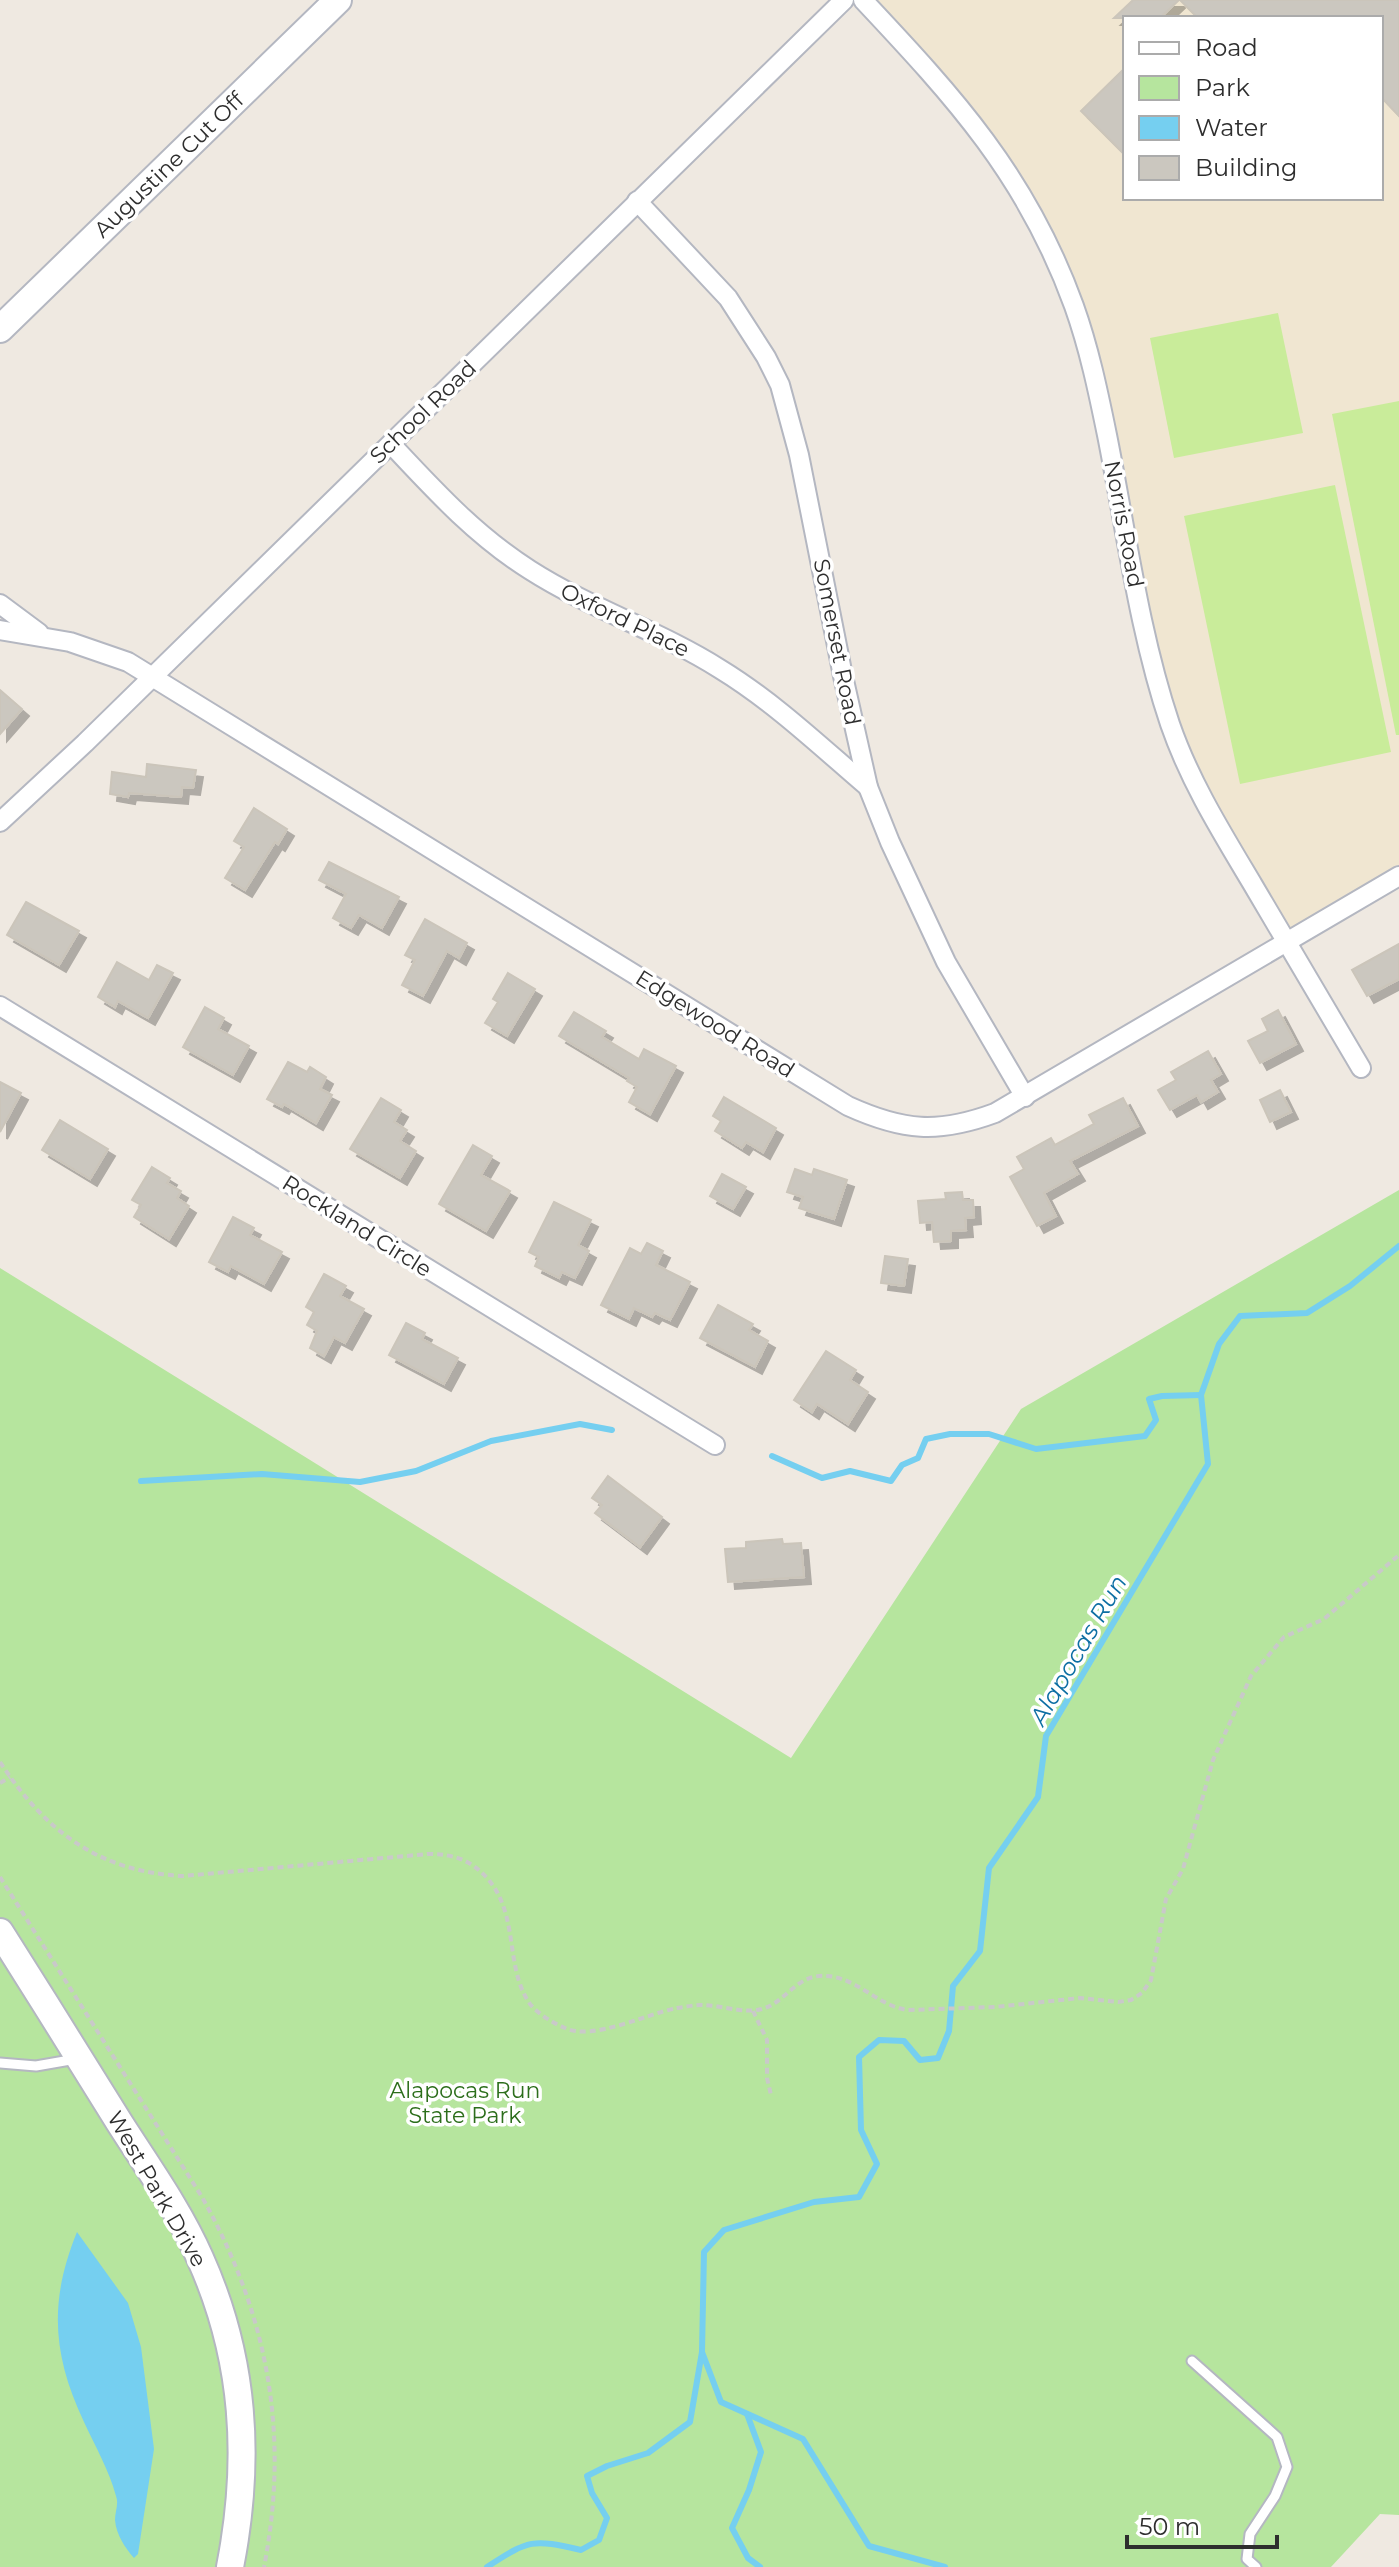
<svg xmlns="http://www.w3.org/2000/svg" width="1399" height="2567" viewBox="0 0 1399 2567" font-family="Montserrat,sans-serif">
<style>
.education{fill:#f0e6d1;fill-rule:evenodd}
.green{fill:#b6e59e}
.pitch{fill:#c9ec9a}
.water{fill:#75cff0}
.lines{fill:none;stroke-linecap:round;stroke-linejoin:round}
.stream{stroke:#75cff0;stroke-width:6}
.building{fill:#cbc7bf;stroke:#cbc5ba;stroke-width:2;filter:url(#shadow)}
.lane-casing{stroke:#b4b7c1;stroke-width:13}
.street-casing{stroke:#b4b7c1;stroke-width:22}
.secondary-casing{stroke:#b4b7c1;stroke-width:30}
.path{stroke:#c9c9c9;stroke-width:4;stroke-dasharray:6 4;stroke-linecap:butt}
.lane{stroke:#fff;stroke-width:9}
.street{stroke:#fff;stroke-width:18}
.secondary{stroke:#fff;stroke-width:26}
.labels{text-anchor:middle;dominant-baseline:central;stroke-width:7;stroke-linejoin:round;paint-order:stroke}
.street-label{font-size:22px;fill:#2e2e2e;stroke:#fff}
.park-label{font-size:22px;fill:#2c6e1b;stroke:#fff}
.water-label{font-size:24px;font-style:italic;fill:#0d6fa3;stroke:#fff}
</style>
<defs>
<filter id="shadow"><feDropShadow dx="7" dy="7" stdDeviation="0" flood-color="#0004"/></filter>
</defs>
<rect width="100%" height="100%" fill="#efe9e1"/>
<path class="education" d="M863 0H1399V876L1287 942 1170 725 1094 374 1032 211ZM1125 18H1381V198H1125Z"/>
<path class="green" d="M1399 1190V2515L1380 2514 1331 2567H0V1268L791 1758 1021 1409Z"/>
<g class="pitch">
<path d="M1278 313 1303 433 1174 458 1150 338Z"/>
<path d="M1399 401V735H1396L1332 414Z"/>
<path d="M1335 485 1391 752 1240 784 1184 516Z"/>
</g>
<path class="water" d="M77 2232 128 2303 141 2347 154 2449 138 2554 134 2558C125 2548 116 2534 115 2520 115 2511 119 2504 116 2496 109 2470 95 2446 84 2422 52 2354 49 2301 77 2232Z"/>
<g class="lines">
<g class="stream">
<path d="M772 1456 822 1478 850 1471 891 1481 902 1465 918 1458 926 1439 950 1434H989L1036 1449 1145 1436 1156 1420 1149 1399 1162 1396 1201 1395"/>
<path d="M141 1481 262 1474 360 1482 416 1471 491 1441 580 1424 612 1430"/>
<path d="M702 2352 721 2402 803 2439 869 2546 945 2567"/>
<path d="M747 2414 761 2452 749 2490 732 2528 748 2558 760 2567"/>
<path d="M487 2567C530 2539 532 2539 581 2550L599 2540 607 2518 592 2493 587 2476 607 2466 648 2453 690 2422 702 2352 704 2252 724 2230 814 2202 859 2197 877 2164 861 2130 859 2057 879 2040 904 2041 920 2060 938 2058 949 2031 953 1986 980 1951 989 1868 1038 1797 1046 1736 1208 1464 1201 1395 1219 1344 1240 1316 1307 1313 1350 1286 1399 1246"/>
</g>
</g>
<g class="building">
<path d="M1133 0H1179L1160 18H1114Z"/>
<path d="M1180 0H1399V116L1381 97V18H1198Z"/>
<path d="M1125 68V155L1081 111Z"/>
<path d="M0 690 22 709 0 734Z"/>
<path d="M147 764 196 770 193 788 182 787 181 797 129 793 128 797 110 794 112 772 146 777Z"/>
<path d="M254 808 287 829 278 844 275 842 245 890 225 878 244 847 234 841Z"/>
<path d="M329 862 399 897 382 928 359 915 351 928 333 918 346 894 319 880Z"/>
<path d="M26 902 79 931 59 965 7 935Z"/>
<path d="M425 919 467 943 459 958 447 951 423 996 402 985 415 960 405 955Z"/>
<path d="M1399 944V979L1367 996 1352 970Z"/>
<path d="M117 962 149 980 157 965 173 973 148 1018 118 1001 115 1007 98 997Z"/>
<path d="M508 973 535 989 507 1036 485 1023 498 1002 493 999Z"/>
<path d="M205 1007 224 1018 218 1029 249 1046 233 1075 183 1047Z"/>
<path d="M1278 1010 1296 1044 1260 1063 1248 1041 1268 1031 1262 1019Z"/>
<path d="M574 1012 606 1031 602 1037 639 1059 644 1049 676 1066 650 1114 629 1102 637 1087 627 1081 629 1078 559 1036Z"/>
<path d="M1208 1051 1221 1074 1211 1080 1218 1092 1201 1102 1197 1095 1170 1110 1158 1090 1176 1080 1171 1072Z"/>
<path d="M288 1062 307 1072 310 1067 326 1077 320 1089 332 1095 316 1123 284 1104 282 1107 267 1099Z"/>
<path d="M0 1082 21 1093 0 1132Z"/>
<path d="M1280 1090 1291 1112 1270 1122 1260 1100Z"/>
<path d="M724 1097 776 1128 763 1152 746 1142 742 1148 715 1131 721 1121 713 1116Z"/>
<path d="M381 1098 401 1110 394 1122 407 1130 400 1141 416 1151 400 1178 350 1149Z"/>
<path d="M1123 1098 1138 1126 1070 1161 1078 1174 1044 1193 1056 1216 1037 1226 1010 1177 1024 1169 1017 1157 1051 1138 1055 1145 1094 1124 1089 1115Z"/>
<path d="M60 1120 108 1149 90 1179 42 1150Z"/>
<path d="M473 1145 492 1156 481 1175 510 1191 486 1231 439 1204Z"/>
<path d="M152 1167 170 1178 167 1183 181 1191 177 1198 189 1206 169 1239 134 1217 141 1205 132 1200Z"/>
<path d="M795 1169 812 1175 814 1169 847 1180 834 1219 799 1208 803 1197 787 1192Z"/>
<path d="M722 1174 746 1187 733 1209 710 1196Z"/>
<path d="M962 1192 963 1200H973L974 1217 965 1218 966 1230 951 1231V1241L934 1242 932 1222 920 1223 918 1201 946 1199 945 1193Z"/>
<path d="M554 1202 591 1220 578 1245 589 1251 575 1278 562 1272 559 1278 535 1266 539 1257 529 1252Z"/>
<path d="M233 1217 254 1228 250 1235 282 1252 264 1284 231 1266 228 1272 209 1262Z"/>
<path d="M647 1243 663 1251 656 1265 690 1282 670 1320 655 1313 652 1317 634 1308 629 1319 601 1305 630 1248 641 1254Z"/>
<path d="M885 1256 908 1259 904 1286 881 1283Z"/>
<path d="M324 1274 346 1286 340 1296 364 1309 345 1343 334 1337 324 1356 310 1348 317 1331 307 1325 314 1312 306 1307Z"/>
<path d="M718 1305 753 1324 749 1330 768 1341 755 1367 700 1338Z"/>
<path d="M406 1323 425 1333 422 1339 458 1358 444 1384 389 1355Z"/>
<path d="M826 1351 856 1370 850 1380 868 1392 848 1424 817 1404 812 1412 794 1400Z"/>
<path d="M608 1476 662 1517 640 1547 595 1513 602 1505 592 1498Z"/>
<path d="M782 1539 783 1544 801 1543 804 1577 728 1582 725 1549 746 1548V1542Z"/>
</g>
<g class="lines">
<defs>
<g id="lane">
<path d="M0 2063 36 2066 76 2059"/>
<path d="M1192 2361 1277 2437 1287 2467 1275 2496 1250 2534 1247 2559 1256 2567"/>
</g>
<g id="street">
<path d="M863 0C955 98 1027 176 1074 306 1089 348 1098 391 1107 435 1126 530 1139 632 1170 724 1190 782 1222 833 1253 885 1289 946 1325 1007 1361 1068"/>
<path d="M637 201 728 298 766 357 780 385 799 455 843 676 868 787 890 842 946 962 1025 1097"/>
<path d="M391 444C434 490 476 536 530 570 591 609 660 631 720 669 774 702 820 746 868 787"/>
<path d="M0 604 39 633"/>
<path d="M0 630 70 642 128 662 848 1106C903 1131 938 1134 995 1113L1399 876"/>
<path d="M0 822 85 743 844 0"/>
<path d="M0 1006 715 1445"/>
</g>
<g id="secondary">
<path d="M0 329 338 0"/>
<path d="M0 1932C40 1995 80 2059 119 2122 147 2166 179 2210 200 2258 245 2358 251 2460 230 2567"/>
</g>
</defs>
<use href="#lane" class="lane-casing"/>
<use href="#street" class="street-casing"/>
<use href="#secondary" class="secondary-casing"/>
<g class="path">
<path d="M0 1762C45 1831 99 1872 183 1876L428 1854C452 1854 470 1859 487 1878 520 1915 504 1967 530 2004 538 2014 553 2023 565 2028 593 2041 646 2014 677 2008 685 2007 693 2005 701 2005 721 2005 743 2014 762 2009 784 2003 795 1978 819 1976 854 1973 876 2006 908 2010L995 2007 1080 1998 1118 2002 1131 2000 1142 1993 1151 1980 1166 1899 1183 1869 1213 1760 1251 1676 1284 1637 1324 1619 1399 1555"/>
<path d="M0 1783 10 1777"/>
<path d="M0 1877 202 2197C268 2315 290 2434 264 2567"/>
<path d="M753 2011 767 2040V2078L771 2095"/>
</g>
<use href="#lane" class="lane"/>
<use href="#street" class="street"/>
<use href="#secondary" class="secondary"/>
</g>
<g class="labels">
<g class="street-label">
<text transform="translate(169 165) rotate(-44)">Augustine Cut Off</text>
<text transform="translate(423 412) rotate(-44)">School Road</text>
<text transform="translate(1124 524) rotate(79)">Norris Road</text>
<text transform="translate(625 620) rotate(26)">Oxford Place</text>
<text transform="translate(837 642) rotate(79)">Somerset Road</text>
<text transform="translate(715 1024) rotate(32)">Edgewood Road</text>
<text transform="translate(357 1226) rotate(32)">Rockland Circle</text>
<text transform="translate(157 2189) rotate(60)">West Park Drive</text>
</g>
<g class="park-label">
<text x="465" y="2090">Alapocas Run<tspan x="465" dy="25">State Park</tspan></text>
</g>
<g class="water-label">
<text transform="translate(1078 1650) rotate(-60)">Alapocas Run</text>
</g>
</g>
<rect x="1123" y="16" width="260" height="184" fill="#ffffff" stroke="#ababab" stroke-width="2"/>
<rect x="1139" y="42" width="40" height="12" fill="#ffffff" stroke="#ababab" stroke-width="2"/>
<text x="1195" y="56" font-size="24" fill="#2e2e2e">Road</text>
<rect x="1139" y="76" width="40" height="24" fill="#b6e59e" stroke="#ababab" stroke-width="2"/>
<text x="1195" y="96" font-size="24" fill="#2e2e2e">Park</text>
<rect x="1139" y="116" width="40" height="24" fill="#75cff0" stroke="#ababab" stroke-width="2"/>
<text x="1195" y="136" font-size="24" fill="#2e2e2e">Water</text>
<rect x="1139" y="156" width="40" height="24" fill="#cbc7bf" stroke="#ababab" stroke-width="2"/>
<text x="1195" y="176" font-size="24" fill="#2e2e2e">Building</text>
<path d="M1127 2535v12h150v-12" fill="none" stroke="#2e2e2e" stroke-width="4"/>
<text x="1139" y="2535" font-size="24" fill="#2e2e2e" stroke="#ffffff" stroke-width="6" paint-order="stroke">50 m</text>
</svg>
